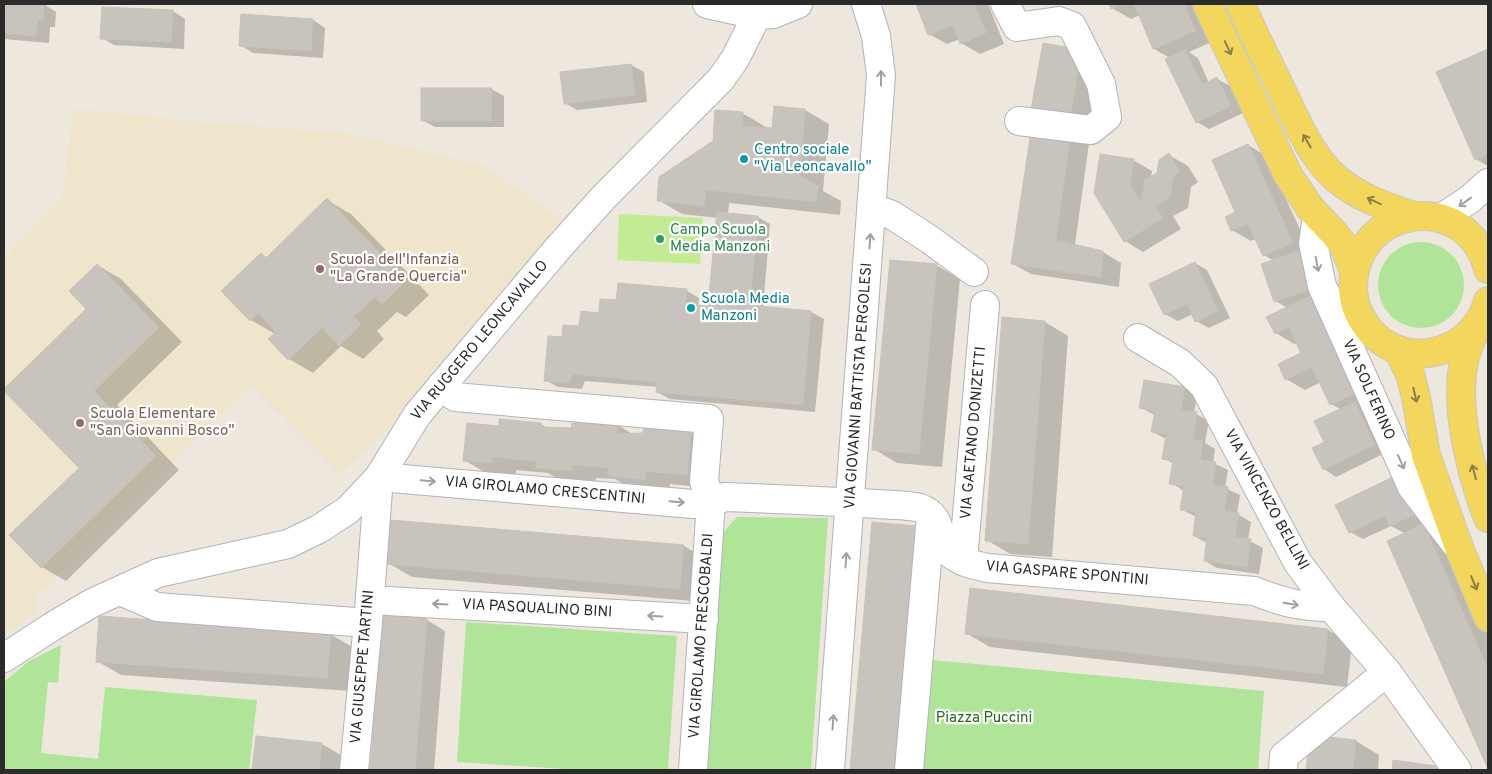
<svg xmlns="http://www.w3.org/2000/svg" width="1492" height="774" viewBox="0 0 1492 774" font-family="Overpass,sans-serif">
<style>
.education{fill:#eee5cc}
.green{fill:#afe499}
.pitch{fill:#c2eb94}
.shadow{fill:#0003}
.building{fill:#c8c3bc;stroke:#c8c3b6}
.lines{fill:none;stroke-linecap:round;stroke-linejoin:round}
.minor-casing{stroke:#b1b2be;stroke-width:30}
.major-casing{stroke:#c8c8c8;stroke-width:30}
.minor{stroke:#fff;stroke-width:28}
.major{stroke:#f2d65d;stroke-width:28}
.oneway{stroke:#8e8044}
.oneway2{stroke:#a0a0a0}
.culture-dot{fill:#0f9aa8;stroke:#fff;stroke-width:2}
.leisure-dot{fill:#2e9e5b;stroke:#fff;stroke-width:2}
.education-dot{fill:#8d6e63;stroke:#fff;stroke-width:2}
.labels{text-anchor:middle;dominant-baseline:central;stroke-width:4.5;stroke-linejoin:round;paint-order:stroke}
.culture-label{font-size:15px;fill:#0d838f;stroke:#fff;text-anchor:start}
.leisure-label{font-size:15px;fill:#27864d;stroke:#fff;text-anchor:start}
.education-label{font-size:15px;fill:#785e54;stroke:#fff;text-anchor:start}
.street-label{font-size:15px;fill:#2b2b2b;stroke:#fff}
.park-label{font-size:15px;fill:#26691a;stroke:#fff}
</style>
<rect width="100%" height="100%" fill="#ede7dd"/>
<path class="education" d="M73 109 206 122 352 134 485 166 571 226 393 425 339 474 251 385 35 597 37 612 4 635V258L63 196Z"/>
<g class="green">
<circle cx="1421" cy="285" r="43"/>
<path d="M737 517 828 518 811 770H706L723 533Z"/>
<path d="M466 622 677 636 668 770H581L457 762Z"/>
<path d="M61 645 58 683 48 682 41 753 98 759 105 687 257 700 249 770H4V682L29 661Z"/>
<path d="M932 660 1264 691 1258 770H922Z"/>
</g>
<path class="pitch" d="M619 214 703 218 700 264 617 260Z"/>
<g class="shadow">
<path d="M4 4H44L56 12 55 27H50L49 43 4 39Z"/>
<path d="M917 4H988L1004 44 980 54 961 43 960 39 947 44 929 34Z"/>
<path d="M1111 4H1198L1214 41 1189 52 1198 58 1209 83 1217 79 1230 86 1243 113 1209 129 1197 122 1170 58 1154 49 1140 15 1131 19 1112 8Z"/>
<path d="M173 11 185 19 184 49 114 45 102 38Z"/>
<path d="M313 20 325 28 323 58 253 53 240 45Z"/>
<path d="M1044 44 1100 62 1087 132 1050 125Z"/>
<path d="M1488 50V166L1476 159 1437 73Z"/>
<path d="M631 65 644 72 647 102 577 110 565 103Z"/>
<path d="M491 89 504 96V127H435L422 120Z"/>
<path d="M775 107 805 110 829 124 823 191 841 201 840 215 729 203 728 214 758 217 770 224 763 308 811 312 824 319 815 412 670 399 657 392 658 387 585 381 582 389 558 387 545 380 563 338 617 301 687 291 699 298 698 306 710 307 718 218 682 214 658 200 742 113 766 127V129H773Z"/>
<path d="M1033 127 1089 143 1075 245 1103 252 1121 263 1119 287 1031 274 1013 264Z"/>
<path d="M1248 145 1266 156 1311 253 1387 452 1336 477 1324 469 1326 443 1342 410 1331 404 1321 382 1305 390 1286 379 1303 354 1297 343 1294 344 1276 333 1288 308 1275 301 1274 261 1264 255 1256 239 1251 241 1232 230 1237 212Z"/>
<path d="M1169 155 1188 166 1198 182 1197 183 1191 187 1188 208 1173 216 1181 229 1143 252 1125 241 1096 193 1133 160 1152 171 1151 178 1158 173Z"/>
<path d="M327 200 351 214 429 295 406 317 397 312 377 331 384 339 363 359 341 346 313 373 289 359 270 340 275 334 251 320 261 254 268 258Z"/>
<path d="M1195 263 1207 270 1230 318 1209 328 1196 321 1193 314 1178 321 1165 314Z"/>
<path d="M97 265 121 279 182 342 117 405 179 470 66 581 42 567 11 536 80 468 88 309Z"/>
<path d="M936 265 960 279 942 467 897 463 874 449Z"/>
<path d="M1045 322 1068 336 1052 557 1010 554 987 540Z"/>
<path d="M1184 388 1197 395 1194 413 1209 421 1205 443 1215 449 1213 463 1228 470 1225 488 1240 495 1237 514 1251 522 1248 540 1263 548 1259 574 1217 568 1205 561 1207 543 1194 536 1197 517 1182 510 1184 491 1171 483 1174 464 1164 458 1166 439 1153 432 1155 415 1141 408Z"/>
<path d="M541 424 549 429 572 430 616 424 634 435 691 433 714 446 711 488 670 484 669 493 633 489 615 479 596 478 595 484 561 481 548 473 516 470V476L488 474 464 460 500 427Z"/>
<path d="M1399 475 1430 520 1408 531 1409 533 1424 526 1448 540 1488 630V766L1389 542 1406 534 1391 526 1363 539 1350 532Z"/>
<path d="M873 523 915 527 939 541 919 770H852Z"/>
<path d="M684 546 708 560 704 602 412 577 388 563Z"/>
<path d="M971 590 1328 630 1352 644 1347 687 990 647 966 633Z"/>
<path d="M384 616 427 620 445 631 434 770H372Z"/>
<path d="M330 634 354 648 351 691 121 675 97 661Z"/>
<path d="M257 737 322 744 346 758 344 770H253Z"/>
<path d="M1311 737 1356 741 1379 755 1378 770H1308Z"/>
<path d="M1394 761 1435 767 1441 770H1393Z"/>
</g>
<g class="building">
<path d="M4 4H44L43 21 38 20 36 36 4 34Z"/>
<path d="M916 4H974L986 33 960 44 953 25 928 35Z"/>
<path d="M1109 4H1124L1111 9Z"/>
<path d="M1134 4H1184L1196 31 1153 49Z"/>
<path d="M102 7 173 10 171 42 100 39Z"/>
<path d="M241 14 313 19 311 51 239 46Z"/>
<path d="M1043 43 1082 50 1069 122 1030 115Z"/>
<path d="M1185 49 1202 85 1217 77 1231 106 1196 123 1165 59Z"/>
<path d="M1488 49V154L1475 160 1436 72Z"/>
<path d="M631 64 635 95 564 104 560 72Z"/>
<path d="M421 88H492L491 121H421Z"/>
<path d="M774 106 805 109 800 176 818 186 816 202 706 190 704 206 657 201 659 177 713 141 715 110 743 112 742 126 772 128Z"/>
<path d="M1032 125 1071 131 1056 240 1103 251 1101 277 1011 264Z"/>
<path d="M1248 144 1293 243 1263 256 1248 224 1231 231 1225 217 1235 212 1212 160Z"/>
<path d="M1169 153 1179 170V173L1173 177 1170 197 1155 206 1163 218 1124 242 1094 193 1100 154 1134 159 1130 184 1141 202 1145 180 1157 173 1159 160Z"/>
<path d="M327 198 406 280 382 304 375 297 354 317 361 324 339 346 322 328 288 360 268 339 276 332 258 313 250 321 221 291 261 253 266 258Z"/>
<path d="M717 212 758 216 750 305 811 311 803 405 656 392 657 382 573 374 569 383 544 381 548 336 562 337 563 325 579 326 581 311 599 313 600 299 616 300 618 283 687 289 686 304 708 306Z"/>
<path d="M1301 250 1314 288 1274 302 1261 264Z"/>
<path d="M890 260 937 264 919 454 872 450Z"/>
<path d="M1195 262 1218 311 1195 322 1187 304 1164 315 1149 284Z"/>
<path d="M97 264 159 327 94 391 156 456 41 568 9 535 79 468 4 391V389L86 309 69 291Z"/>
<path d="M1316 293 1362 390 1330 405 1312 367 1285 380 1278 364 1301 353 1289 327 1275 334 1266 317Z"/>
<path d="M1002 317 1045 321 1028 544 985 541Z"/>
<path d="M1144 380 1185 387 1181 410 1197 412 1193 439 1151 432 1155 411 1139 408Z"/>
<path d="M1355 402 1375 445 1323 470 1312 448 1324 442 1314 421Z"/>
<path d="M499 419 541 423 542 427 571 428 572 423H617V434L642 433 645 427 691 431 687 475 646 471 645 480 608 476 609 468 572 465V471L536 468V461L492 457V463L463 461 467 423 499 426Z"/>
<path d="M1166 435 1203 441 1200 460 1216 462 1212 485 1228 487 1224 511 1239 513 1235 537 1251 539 1247 567 1204 561 1207 538 1193 536 1196 512 1180 510 1184 486 1169 484 1173 461 1162 459Z"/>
<path d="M1399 474 1418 513 1390 526 1385 516 1349 533 1335 505Z"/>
<path d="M391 520 684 545 680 589 387 564Z"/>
<path d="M872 522 916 526 894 770H850Z"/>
<path d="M1424 524 1488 669V769L1387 541Z"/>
<path d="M970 588 1328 629 1323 674 965 634Z"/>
<path d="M383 615 427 619 415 770H370Z"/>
<path d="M99 616 331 633 327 678 96 662Z"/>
<path d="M1310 735 1356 740 1353 770H1306Z"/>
<path d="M256 736 322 743 319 770H252Z"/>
<path d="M1393 760 1436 766 1435 770H1392Z"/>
</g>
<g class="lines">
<defs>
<g id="minor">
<path d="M707 4 757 15 773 14 798 4"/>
<path d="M1005 4 1017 27 1059 21 1072 26 1101 84 1107 117 1091 130 1019 121"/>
<path d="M872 208 892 215 929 239 974 272"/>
<path d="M1317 216 1313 243 1322 286 1412 487 1454 542"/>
<path d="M1441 218 1469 200 1488 183"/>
<path d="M1138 338 1180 363 1204 386 1298 563 1331 607 1387 672 1457 770"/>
<path d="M442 385 455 397 709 419 704 481 711 502 693 770"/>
<path d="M379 477 693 504 711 502 725 497C776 499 827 501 878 504 889 505 911 505 920 508 945 517 936 541 951 554 960 562 975 565 987 568L1254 591C1282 602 1300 607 1331 607"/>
<path d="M963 561 985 305"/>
<path d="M120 591 157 607 368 623"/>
<path d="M370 600 704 619"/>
<path d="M4 658 53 626 92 603 158 573 288 544 319 529 348 510 379 477 417 415 559 247 603 198 721 79 735 59 757 15"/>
<path d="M354 770 368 623 379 477"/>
<path d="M830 770 881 75 876 36 866 4"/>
<path d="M909 770 931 515"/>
<path d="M1283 770 1284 756 1387 672"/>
</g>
<g id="major">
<path d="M1207 4 1288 175 1311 209 1335 234 1344 246 1354 271"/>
<path d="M1240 4C1253 31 1266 59 1280 87 1295 118 1311 158 1338 180 1360 198 1387 207 1414 216"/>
<path d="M1488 269C1467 188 1352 204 1353 290 1354 301 1357 311 1362 319 1393 374 1472 360 1488 301"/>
<path d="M1476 328C1472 338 1468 347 1465 357 1453 404 1471 474 1488 518"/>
<path d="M1398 350 1410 374 1416 397 1426 455 1460 550 1488 617"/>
</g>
</defs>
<use href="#minor" class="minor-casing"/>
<use href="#major" class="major-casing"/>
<use href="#minor" class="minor"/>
<use href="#major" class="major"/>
</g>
<defs><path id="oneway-shaft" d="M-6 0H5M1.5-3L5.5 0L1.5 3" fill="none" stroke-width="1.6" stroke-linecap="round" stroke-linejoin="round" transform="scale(1.25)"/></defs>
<g class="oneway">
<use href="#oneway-shaft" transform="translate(1228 48) rotate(65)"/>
<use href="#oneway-shaft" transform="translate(1307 141) rotate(-120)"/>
<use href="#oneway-shaft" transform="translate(1374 201) rotate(-155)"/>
<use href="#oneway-shaft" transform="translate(1415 395) rotate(77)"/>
<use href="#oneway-shaft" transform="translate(1474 472) rotate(-105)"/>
<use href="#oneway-shaft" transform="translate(1474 583) rotate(67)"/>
</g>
<g class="oneway2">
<use href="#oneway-shaft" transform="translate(881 78) rotate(-90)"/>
<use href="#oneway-shaft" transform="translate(1465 202) rotate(144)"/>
<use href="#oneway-shaft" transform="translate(870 241) rotate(-86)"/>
<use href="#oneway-shaft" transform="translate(1317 264) rotate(79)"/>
<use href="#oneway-shaft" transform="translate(1401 462) rotate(66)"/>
<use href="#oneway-shaft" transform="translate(428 481) rotate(5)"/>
<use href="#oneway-shaft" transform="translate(677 502) rotate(5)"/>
<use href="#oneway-shaft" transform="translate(846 560) rotate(-86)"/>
<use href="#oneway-shaft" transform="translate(440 604) rotate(-177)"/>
<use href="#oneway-shaft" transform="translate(1291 604) rotate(10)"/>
<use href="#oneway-shaft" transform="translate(655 616) rotate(-177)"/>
<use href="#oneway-shaft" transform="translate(833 722) rotate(-86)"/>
</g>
<g class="culture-dot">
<circle cx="744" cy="159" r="5"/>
<circle cx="691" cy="308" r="5"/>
</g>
<circle class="leisure-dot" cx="660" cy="239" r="5"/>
<g class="education-dot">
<circle cx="320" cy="269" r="5"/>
<circle cx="80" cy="423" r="5"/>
</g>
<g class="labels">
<g class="culture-label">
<text x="754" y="150">Centro sociale<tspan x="754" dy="17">"Via Leoncavallo"</tspan></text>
<text x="701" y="299">Scuola Media<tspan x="701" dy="17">Manzoni</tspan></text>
</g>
<g class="leisure-label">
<text x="670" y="230">Campo Scuola<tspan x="670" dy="17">Media Manzoni</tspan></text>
</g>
<g class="education-label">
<text x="330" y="260">Scuola dell'Infanzia<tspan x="330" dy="17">"La Grande Quercia"</tspan></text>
<text x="90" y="414">Scuola Elementare<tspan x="90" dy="17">"San Giovanni Bosco"</tspan></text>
</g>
<g class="street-label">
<text transform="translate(480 341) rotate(-50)">VIA RUGGERO LEONCAVALLO</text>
<text transform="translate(859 386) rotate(-86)">VIA GIOVANNI BATTISTA PERGOLESI</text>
<text transform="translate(1368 390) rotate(66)">VIA SOLFERINO</text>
<text transform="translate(974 433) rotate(-85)">VIA GAETANO DONIZETTI</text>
<text transform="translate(545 491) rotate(5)">VIA GIROLAMO CRESCENTINI</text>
<text transform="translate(1266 500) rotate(61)">VIA VINCENZO BELLINI</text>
<text transform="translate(1067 574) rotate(5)">VIA GASPARE SPONTINI</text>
<text transform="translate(537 609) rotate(3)">VIA PASQUALINO BINI</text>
<text transform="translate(702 636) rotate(-86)">VIA GIROLAMO FRESCOBALDI</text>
<text transform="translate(363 667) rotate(-85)">VIA GIUSEPPE TARTINI</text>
</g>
<g class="park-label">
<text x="984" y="718">Piazza Puccini</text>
</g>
</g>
<rect width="1492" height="774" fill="none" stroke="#2b2b2b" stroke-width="10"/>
</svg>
